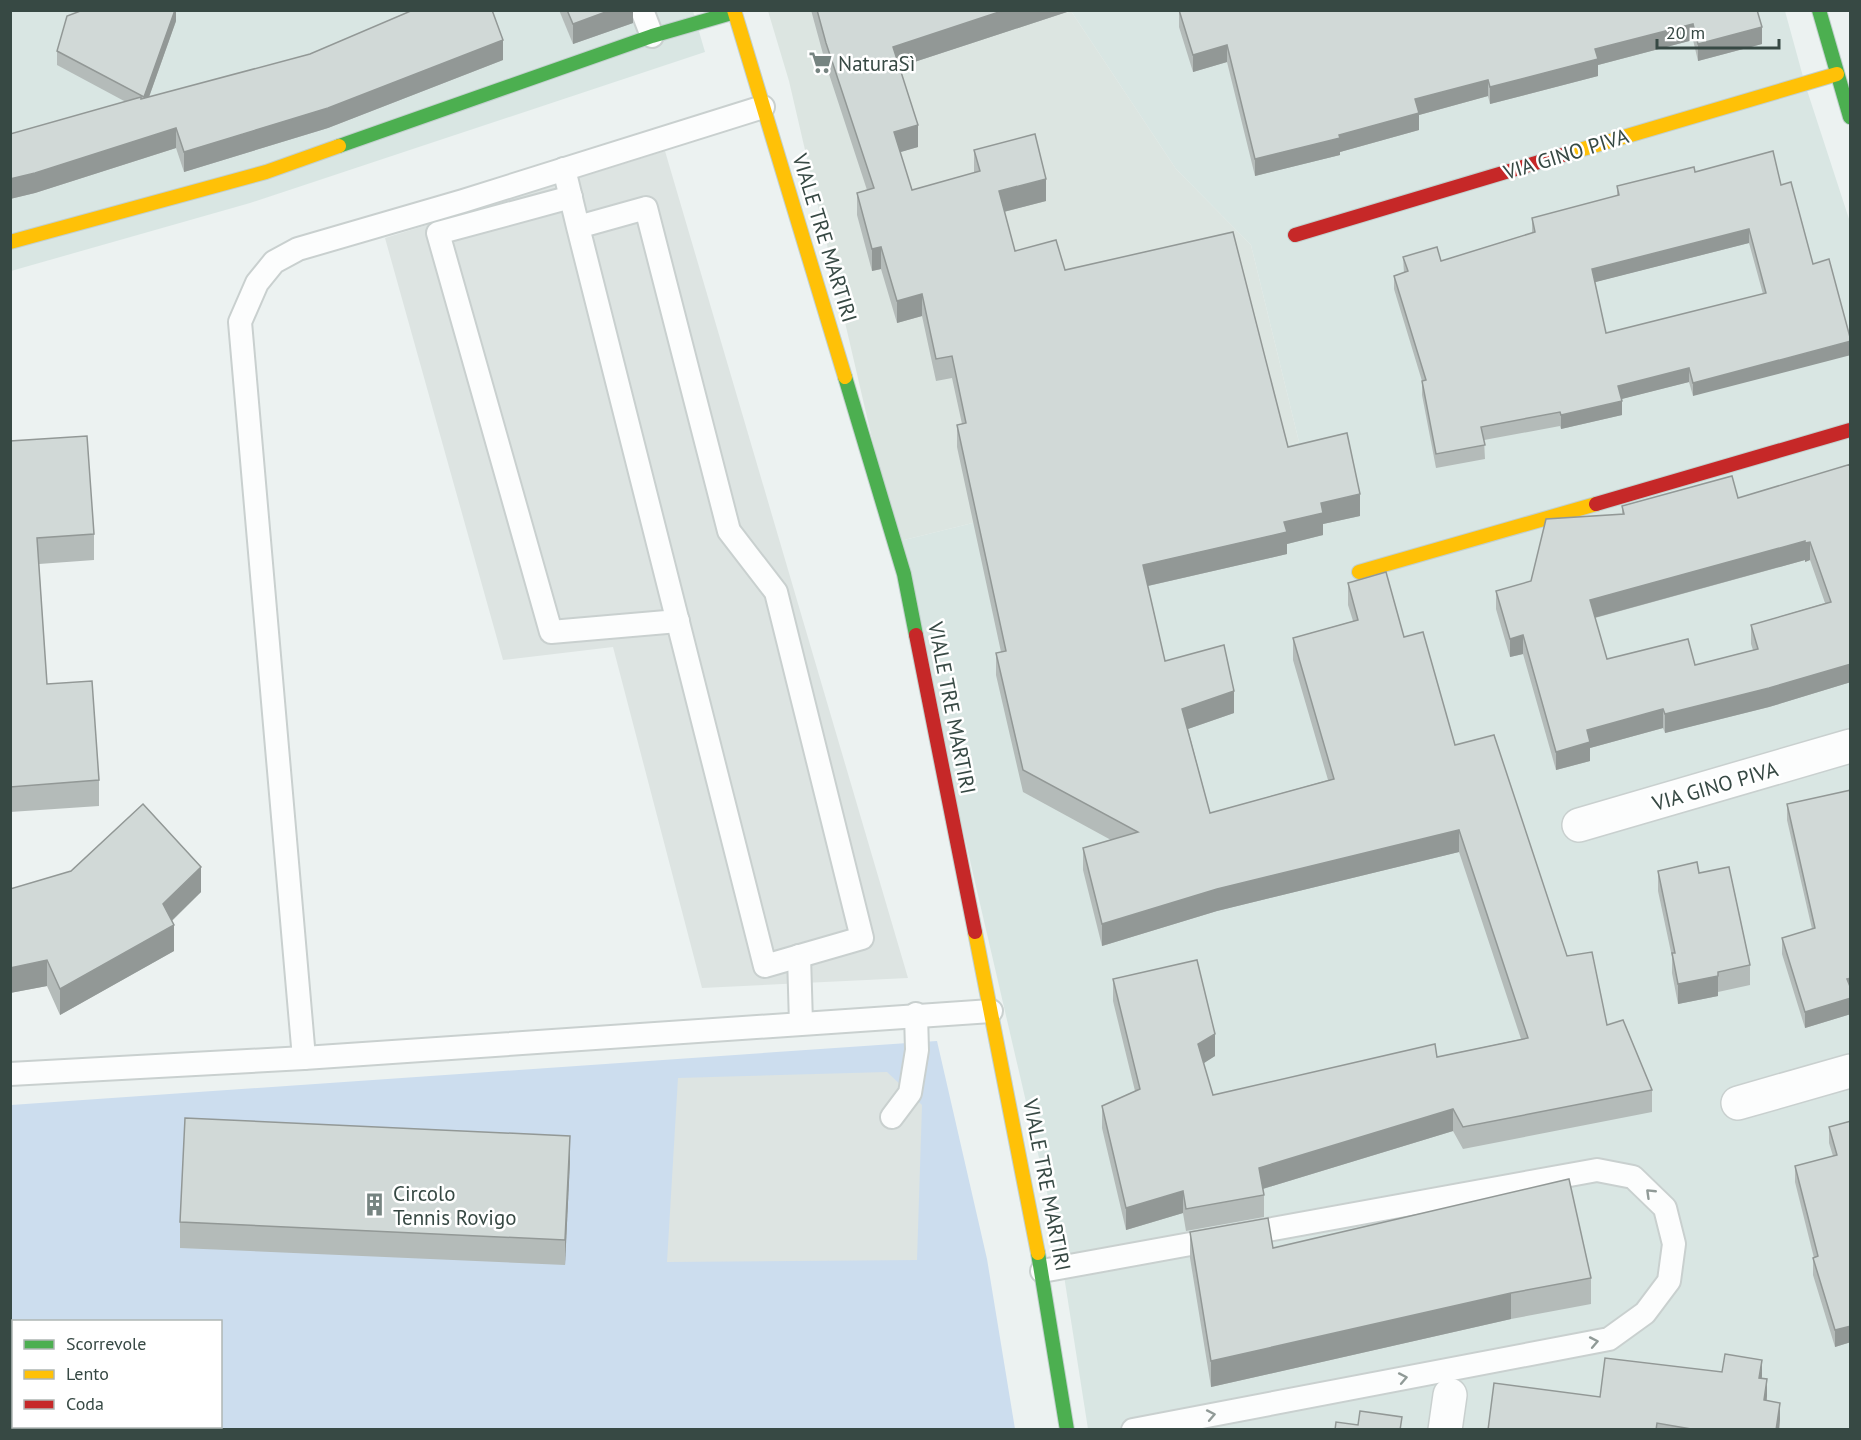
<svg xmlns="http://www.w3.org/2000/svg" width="1861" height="1440" viewBox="0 0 1861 1440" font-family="'PT Sans',sans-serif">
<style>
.residential{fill:#d9e6e3}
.industrial{fill:#dce5e1}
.green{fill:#cde;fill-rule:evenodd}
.parking{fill:#dde4e2}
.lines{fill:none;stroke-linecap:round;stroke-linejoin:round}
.lane-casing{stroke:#c9d0cf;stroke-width:26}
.street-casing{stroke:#c9d0cf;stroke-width:36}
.fast-casing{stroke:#c2d0ce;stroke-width:16}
.slow-casing{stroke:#c2d0ce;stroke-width:16}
.jam-casing{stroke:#c2d0ce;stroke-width:16}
.lane{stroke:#fcfdfd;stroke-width:22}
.street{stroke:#fcfdfd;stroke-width:33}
.fast{stroke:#4caf50;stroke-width:14}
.slow{stroke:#ffc107;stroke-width:14}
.jam{stroke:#c62828;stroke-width:14}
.wall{fill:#b4bbb9;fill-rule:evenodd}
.shaded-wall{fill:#929896}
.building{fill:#d1d9d7;stroke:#929896;stroke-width:1.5;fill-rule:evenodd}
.oneway{stroke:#909a97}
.labels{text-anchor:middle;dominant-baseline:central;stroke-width:5;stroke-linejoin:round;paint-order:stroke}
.poi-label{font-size:21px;fill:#374944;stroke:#fff;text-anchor:start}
.street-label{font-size:21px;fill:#374944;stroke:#fff}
</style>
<rect width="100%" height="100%" fill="#ecf2f1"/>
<g class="residential">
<path d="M11 11H693L705 52 250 203 11 271Z"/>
<path d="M1071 11H1785L1805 84 1850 222V1429H1088L1059 1244 896 542 1299 442 1251 245 1176 169Z"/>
</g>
<path class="industrial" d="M768 11H1071L1176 169 1251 245 1299 442 896 542 789 81Z"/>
<path class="green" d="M937 1041 987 1259 1015 1429 11 1430V1105ZM14 1322H220V1426H14Z"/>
<g class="parking">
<path d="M665 151 908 978 702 988 613 647 503 660 385 238Z"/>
<path d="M887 1072 922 1105 917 1260 667 1262 678 1078Z"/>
</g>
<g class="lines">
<defs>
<g id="lane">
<path d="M642 10 652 36"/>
<path d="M564 169 578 227 765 966 862 938 776 592 729 531 646 208 578 227"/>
<path d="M571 197 438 233 551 632 678 621"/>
<path d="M799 956 801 1023"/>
<path d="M304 1058 240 322 257 283 274 262 298 249 463 201 763 107"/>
<path d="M10 1074 304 1058 991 1011"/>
<path d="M892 1117 910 1093 917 1050 916 1014"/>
<path d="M1042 1271 1597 1170 1633 1177 1665 1208 1674 1244 1669 1281 1645 1313 1609 1339 1133 1430"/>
</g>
<g id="street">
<path d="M1579 825 1850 746"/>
<path d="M1738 1103 1850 1071"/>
<path d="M1445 1430 1450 1395"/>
</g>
<g id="fast">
<path d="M1819 10 1850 117"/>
<path d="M339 146 652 36 735 12"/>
<path d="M845 377 904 574 916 635"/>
<path d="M1038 1253 1067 1430"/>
</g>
<g id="slow">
<path d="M734 10 845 377"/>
<path d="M1566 154 1837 74"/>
<path d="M10 242 266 172 339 146"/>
<path d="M1359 572 1596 504"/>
<path d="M975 932 1038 1253"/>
</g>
<g id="jam">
<path d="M1295 235 1566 154"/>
<path d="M1596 504 1850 430"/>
<path d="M916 635 975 932"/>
</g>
</defs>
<use href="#lane" class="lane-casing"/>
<use href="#street" class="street-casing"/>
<use href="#fast" class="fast-casing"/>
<use href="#slow" class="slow-casing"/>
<use href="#jam" class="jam-casing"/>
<use href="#lane" class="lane"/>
<use href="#street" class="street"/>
<use href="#fast" class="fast"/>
<use href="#slow" class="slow"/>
<use href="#jam" class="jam"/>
</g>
<g class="wall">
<path d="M176 10V21L149 97 503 60 328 128 184 172 176 148 35 193 10 199V134L126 102 57 65V51Z"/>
<path d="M559 10H633V23L573 44Z"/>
<path d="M811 10H1067V12L899 67 918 147 900 152 912 190 974 173V150L1046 201 1004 212 1015 251 1065 270 1288 447 1360 516 1323 524V535L1287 544V554L1148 586 1165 661 1234 713 1188 729 1210 813 1328 780 1293 660V638L1353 621 1348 605V583L1404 637 1455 745 1567 956 1607 1025 1652 1090V1112L1463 1149 1453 1131 1263 1189 1264 1195V1217L1186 1231 1183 1213 1126 1230 1102 1128V1106L1135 1091 1113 1001V979L1215 1056 1203 1063 1213 1095 1437 1057 1521 1039 1459 852 1217 911 1102 946 1083 870V848L1111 840 1023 792 996 675V653L1001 652 957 447V425L962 424 952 378 936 381 922 316 897 323 881 269 872 271 857 215V193L867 190 826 65Z"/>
<path d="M1179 10H1757L1762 44 1698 61 1693 40 1598 65V76L1490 104 1488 96 1419 115V130L1340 152V155L1255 176 1227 62 1193 72 1179 27Z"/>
<path d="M1695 172 1781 185 1813 264 1693 396 1689 382 1621 399 1622 415 1561 429 1560 426 1484 440 1485 459 1436 468 1422 395V381L1394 289V276L1404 273 1403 257 1441 261 1532 233V218L1617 196V186ZM1749 243 1763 294 1606 333 1595 282Z"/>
<path d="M10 441 94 534V560L39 564 47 684 99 780V806L10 812Z"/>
<path d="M1851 464V682L1769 707 1665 733 1663 728 1590 748V761L1556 770 1523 654 1510 657 1496 609V591L1531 581 1622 514V506L1738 498ZM1805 560V562L1810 560 1825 603 1751 625V644L1753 650 1695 665 1607 659 1595 618Z"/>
<path d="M1851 790V1014L1805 1028 1782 954V938L1812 929 1787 820V804Z"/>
<path d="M1658 871 1699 873 1750 965V985L1718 992V996L1678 1004 1672 973V957L1658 891Z"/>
<path d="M10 889 201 892 172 921 174 951 60 1015 47 986 10 993Z"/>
<path d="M1851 1121V1342L1835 1347 1813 1275V1258H1814L1795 1182V1166L1833 1156 1829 1143V1127Z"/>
<path d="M570 1161 565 1265 180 1248V1222Z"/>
<path d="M1190 1232 1273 1248 1591 1278V1304L1511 1319 1211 1387 1190 1258Z"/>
<path d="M1722 1372 1762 1376V1378L1767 1396V1400L1780 1419 1779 1430H1488L1600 1397Z"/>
</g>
<g class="shaded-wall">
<path d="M175 10H176V21L144 111V97Z"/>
<path d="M611 10H633V23L573 44V24Z"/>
<path d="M1005 10H1067V12L893 69V47Z"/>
<path d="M1693 24V40L1598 65V76L1490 104V87L1595 49Z"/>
<path d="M1762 27V44L1698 61V44Z"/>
<path d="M503 40V60L328 128 184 172V152Z"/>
<path d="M1227 45V62L1193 72V55Z"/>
<path d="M1488 80V96L1419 115V130L1340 152V155L1255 176V159L1339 135 1415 99Z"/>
<path d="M918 125V147L894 154V132Z"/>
<path d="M176 128V148L35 193 10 199V179Z"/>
<path d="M1046 179V201L999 213V191Z"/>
<path d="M1749 229V243L1592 283V269Z"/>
<path d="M881 247V269L872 271V249Z"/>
<path d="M922 294V316L897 323V301Z"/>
<path d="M1851 341V355L1693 396V383Z"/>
<path d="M1689 368V382L1618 400V386Z"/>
<path d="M1622 401V415L1561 429V415Z"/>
<path d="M1360 494V516L1323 524V535L1287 544V554L1143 587V565L1284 522 1321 503Z"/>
<path d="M1805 541V560L1590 619V600Z"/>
<path d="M1810 542V560L1805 562V543Z"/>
<path d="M1523 635V654L1510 657V639Z"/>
<path d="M1851 664V682L1769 707 1665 733V714Z"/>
<path d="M1234 691V713L1182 731V709Z"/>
<path d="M1663 709V728L1590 748V761L1556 770V752L1587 730Z"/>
<path d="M1459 830V852L1217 911 1102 946V924L1217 889Z"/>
<path d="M201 867V892L163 929V904Z"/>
<path d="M174 925V951L60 1015V989Z"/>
<path d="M47 960V986L10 993V968Z"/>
<path d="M1718 976V996L1678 1004V984Z"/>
<path d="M1851 978V994L1847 979Z"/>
<path d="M1851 998V1014L1805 1028V1012Z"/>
<path d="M1215 1034V1056L1198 1067V1044Z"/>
<path d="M1453 1109V1131L1259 1190V1168Z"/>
<path d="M570 1136V1161L565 1265V1240Z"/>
<path d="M1183 1191V1213L1126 1230V1208Z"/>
<path d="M1511 1293V1319L1211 1387V1361Z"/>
<path d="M1851 1326V1342L1835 1347V1330Z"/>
<path d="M1762 1360V1376L1759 1395V1378Z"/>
<path d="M1767 1379V1396L1764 1417V1400Z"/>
<path d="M1780 1403V1419L1779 1430H1776Z"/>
</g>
<g class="building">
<path d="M83 10H175L144 97 57 51 67 16Z"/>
<path d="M413 10H492L503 40 328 108 184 152 176 128 35 173 10 179V134L141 97V99L310 54Z"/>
<path d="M567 10H611L573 24Z"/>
<path d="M817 10H1005L893 47 918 125 894 132 912 190 980 171 974 150 1035 134 1046 179 999 191 1015 251 1056 240 1065 270 1233 232 1288 447 1347 433 1360 494 1321 503 1323 513 1284 522 1287 532 1143 565 1165 661 1224 645 1234 691 1182 709 1210 813 1334 779 1293 638 1358 620 1348 583 1386 572 1404 637 1423 632 1455 745 1494 735 1567 956 1592 952 1607 1025 1623 1020 1652 1090 1463 1127 1453 1109 1259 1168 1264 1195 1186 1209 1183 1191 1126 1208 1102 1106 1140 1089 1113 979 1197 960 1215 1034 1198 1044 1213 1095 1435 1044 1437 1057 1528 1038 1459 830 1217 889 1102 924 1083 848 1138 832 1023 770 996 653 1006 651 957 425 966 423 952 356 936 359 922 294 897 301 881 247 872 249 857 193 874 188 826 43Z"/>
<path d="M1179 10H1757L1762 27 1698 44 1693 24 1595 49 1598 59 1490 87 1488 80 1415 99 1419 113 1339 135 1340 138 1255 159 1227 45 1193 55Z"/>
<path d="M1773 151 1781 185 1791 182 1813 264 1829 259 1851 341 1693 383 1689 368 1618 386 1622 401 1561 415 1560 412 1481 427 1485 445 1436 454 1422 381 1426 380 1394 276 1408 271 1403 257 1437 247 1441 261 1535 232 1532 218 1619 195 1617 186 1694 167 1695 172ZM1749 229 1766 293 1606 333 1592 269Z"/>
<path d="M87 436 94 534 37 538 47 684 92 681 99 780 10 787V441Z"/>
<path d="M1851 464V664L1769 688 1665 714 1663 709 1587 730 1590 742 1556 752 1523 635 1510 639 1496 591 1531 581 1546 519 1624 514 1622 506 1732 476 1738 498ZM1805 541V543L1810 542 1831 602 1751 625 1758 649 1695 665 1688 639 1607 659 1590 600Z"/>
<path d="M1851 790V978L1847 979 1851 989V998L1805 1012 1782 938 1815 928 1787 804Z"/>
<path d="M143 804 201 867 163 904 174 925 60 989 47 960 10 968V889L71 871Z"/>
<path d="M1697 862 1699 873 1729 867 1750 965 1718 972V976L1678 984 1672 953H1675L1658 871Z"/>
<path d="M185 1118 570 1136 565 1240 180 1222Z"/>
<path d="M1851 1121V1326L1835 1330 1813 1258 1818 1256 1795 1166 1837 1155 1829 1127Z"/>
<path d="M1569 1179 1591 1278 1511 1293 1211 1361 1190 1232 1268 1218 1273 1248Z"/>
<path d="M1725 1354 1762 1360 1759 1378 1767 1379 1764 1400 1780 1403 1776 1430H1697L1657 1423 1656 1430H1488L1494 1383 1600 1397 1605 1358 1722 1372Z"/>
<path d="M1360 1411 1402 1417 1400 1430H1335L1336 1422 1358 1425Z"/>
</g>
<defs><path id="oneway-chevron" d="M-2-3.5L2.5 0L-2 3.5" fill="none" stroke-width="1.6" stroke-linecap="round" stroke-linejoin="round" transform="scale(1.5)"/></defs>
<g class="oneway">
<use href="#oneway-chevron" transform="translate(1650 1193) rotate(-136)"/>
<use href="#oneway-chevron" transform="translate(1594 1342) rotate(-11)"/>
<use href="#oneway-chevron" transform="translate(1403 1378) rotate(-11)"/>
<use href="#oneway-chevron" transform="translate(1211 1415) rotate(-11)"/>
</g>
<defs>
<symbol id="supermarket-bare" viewBox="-9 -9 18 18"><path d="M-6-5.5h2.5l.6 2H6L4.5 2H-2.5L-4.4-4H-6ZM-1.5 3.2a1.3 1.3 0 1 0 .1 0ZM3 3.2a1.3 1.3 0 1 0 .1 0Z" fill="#768481" stroke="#fff" stroke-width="2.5" paint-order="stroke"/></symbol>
<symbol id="building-bare" viewBox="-9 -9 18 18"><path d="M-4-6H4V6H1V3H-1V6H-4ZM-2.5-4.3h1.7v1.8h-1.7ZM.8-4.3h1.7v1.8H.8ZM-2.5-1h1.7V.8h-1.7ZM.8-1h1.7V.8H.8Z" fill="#768481" stroke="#fff" stroke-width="2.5" paint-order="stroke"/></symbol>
</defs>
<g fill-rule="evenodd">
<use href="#supermarket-bare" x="804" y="46" width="33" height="33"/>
<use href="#building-bare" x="358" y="1188" width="33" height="33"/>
</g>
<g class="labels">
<g class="poi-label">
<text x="838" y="63">NaturaSì</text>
<text x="393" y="1193">Circolo<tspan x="393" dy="24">Tennis Rovigo</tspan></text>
</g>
<g class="street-label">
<text transform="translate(1566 154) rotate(-17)">VIA GINO PIVA</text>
<text transform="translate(825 238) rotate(73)">VIALE TRE MARTIRI</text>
<text transform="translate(952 708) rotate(79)">VIALE TRE MARTIRI</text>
<text transform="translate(1715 786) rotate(-16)">VIA GINO PIVA</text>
<text transform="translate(1047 1185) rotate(79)">VIALE TRE MARTIRI</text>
</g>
</g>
<rect width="1861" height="1440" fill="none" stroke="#374944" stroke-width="24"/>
<rect x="12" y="1320" width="210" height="108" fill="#ffffff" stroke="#afb6b4" stroke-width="1.5"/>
<rect x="24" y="1340" width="30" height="9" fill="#4caf50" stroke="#afb6b4" stroke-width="1.5"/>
<text x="66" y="1350" font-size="18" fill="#374944">Scorrevole</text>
<rect x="24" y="1370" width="30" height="9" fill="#ffc107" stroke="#afb6b4" stroke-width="1.5"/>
<text x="66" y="1380" font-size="18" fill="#374944">Lento</text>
<rect x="24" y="1400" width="30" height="9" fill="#c62828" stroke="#afb6b4" stroke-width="1.5"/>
<text x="66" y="1410" font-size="18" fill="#374944">Coda</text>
<path d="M1657 39v9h122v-9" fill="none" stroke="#374944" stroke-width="3"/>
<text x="1666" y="39" font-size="18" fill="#374944" stroke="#ffffff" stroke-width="4.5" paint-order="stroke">20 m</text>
</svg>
